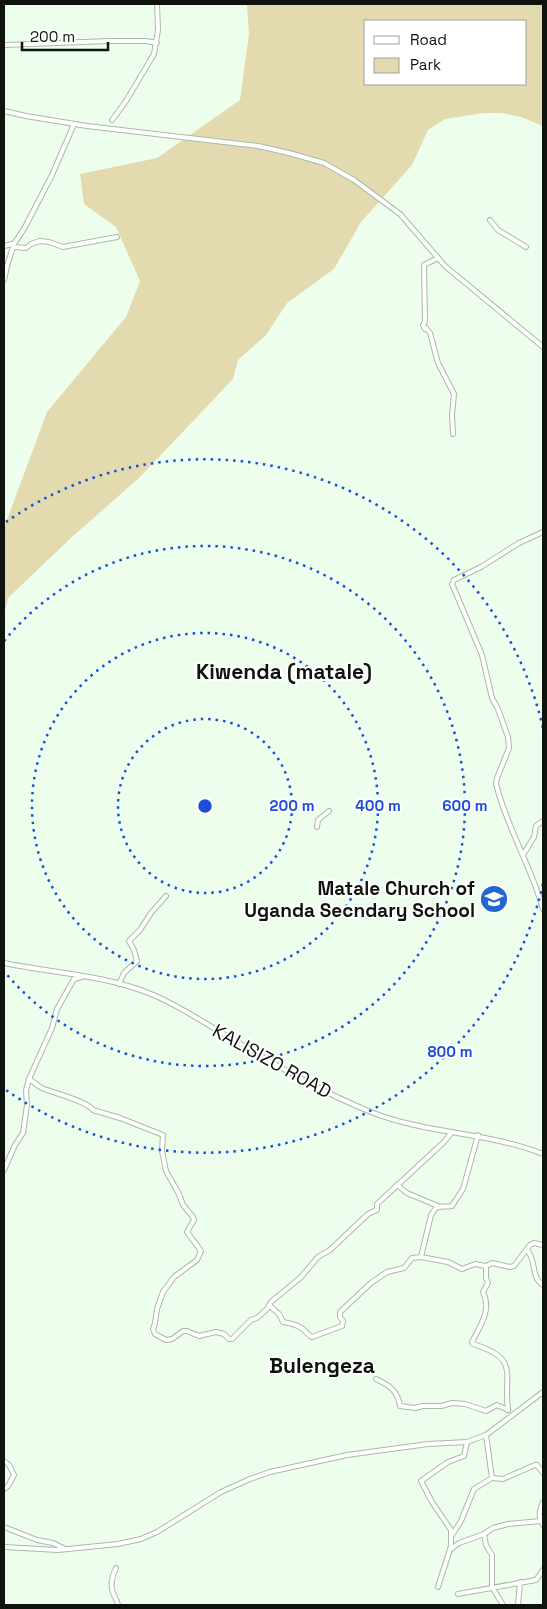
<svg xmlns="http://www.w3.org/2000/svg" width="547" height="1609" viewBox="0 0 547 1609" font-family="'Space Grotesk',sans-serif">
<style>
.green{fill:#e3dab0;fill-rule:evenodd}
.lines{fill:none;stroke-linecap:round;stroke-linejoin:round}
.minor-casing{stroke:#a8bba7;stroke-width:6}
.minor{stroke:#fff;stroke-width:4}
.ring{fill:none;stroke:#1d4ed8;stroke-width:2.5;stroke-dasharray:2.5 5}
.labels{text-anchor:middle;dominant-baseline:central;stroke-width:4;stroke-linejoin:round;paint-order:stroke}
.poi-label{font-size:19px;font-weight:bold;fill:#0e140d;stroke:#fff;text-anchor:end}
.street-label{font-size:19px;fill:#0e140d;stroke:#fff}
.quarter-label{font-size:21px;font-weight:bold;fill:#0e140d;stroke:#fff}
.centre{fill:#1d4ed8;stroke:#fff;stroke-width:2.5}
.ring-label{font-size:15px;text-anchor:middle;font-weight:bold;fill:#1d4ed8;stroke:#fff;stroke-width:4;stroke-linejoin:round;paint-order:stroke}
</style>
<rect width="100%" height="100%" fill="#eefeed"/>
<path class="green" d="M247 4H543V126L521 117 502 113H483L445 119 428 130 412 165 361 222 334 269 287 303 266 335 238 360 233 379 139 478 73 536 8 598 4 615V528L47 412 126 317 140 281 116 227 84 204 80 174 157 158 240 100 249 34ZM366 21H526V84H366Z"/>
<g class="lines">
<defs>
<g id="minor">
<path d="M4 45 109 41H146L157 43"/>
<path d="M4 111 26 116 87 126 258 146 289 153 324 163 354 180 400 214 445 266 543 347"/>
<path d="M112 120 126 101 154 54 158 30 157 4"/>
<path d="M490 220 498 230 526 247"/>
<path d="M4 246 12 244 14 247 26 248 31 244 40 241 49 242 63 247 117 237"/>
<path d="M4 280 7 266 14 244 25 227 52 175 74 124"/>
<path d="M426 328 430 333 438 363 454 394 452 415 453 434"/>
<path d="M425 329 423 325 425 321 424 265 438 258"/>
<path d="M543 532 519 543 481 567 454 580 452 584 482 655 492 698 498 709 508 737 509 748 497 778 496 784C507 828 531 866 543 909"/>
<path d="M317 827 318 820 329 811"/>
<path d="M523 855 534 837 536 826 543 821"/>
<path d="M4 963C53 973 105 975 151 994 178 1005 203 1022 227 1036 274 1064 321 1092 371 1112 426 1134 488 1132 543 1154"/>
<path d="M119 984 124 973 137 961 134 950 129 941 140 930 151 913 166 896"/>
<path d="M29 1079C34 1082 38 1086 42 1088 53 1093 87 1101 93 1110L120 1118 163 1135 162 1151 166 1171 179 1194 183 1205 193 1217 194 1220 187 1232 201 1251 197 1260 174 1277 163 1292 157 1309 155 1323 153 1329 155 1334 166 1340 172 1339 183 1331H187L199 1336 216 1332 224 1334 229 1339H232L251 1320 257 1318 267 1309 271 1302 301 1277 318 1257 330 1250 368 1214 377 1210V1204L444 1142 452 1132"/>
<path d="M478 1135 463 1189 452 1206C441 1208 438 1203 431 1215L421 1257 448 1262 462 1269 475 1264 486 1266 492 1263 510 1267 514 1266 530 1245 534 1243 543 1245"/>
<path d="M4 1170 15 1145 23 1133 27 1105 26 1090 29 1079 52 1028 57 1009 74 979 82 977"/>
<path d="M397 1185 407 1193 438 1206"/>
<path d="M527 1250C537 1260 530 1277 543 1285"/>
<path d="M486 1266V1278L488 1283 483 1292C492 1310 480 1326 472 1342L473 1344C521 1359 503 1373 508 1410"/>
<path d="M270 1306 279 1314 283 1322C290 1323 296 1324 303 1329 306 1332 308 1335 312 1337L342 1326 343 1321 340 1317V1312L371 1283 387 1272 404 1268 412 1258 421 1257"/>
<path d="M376 1379C389 1385 398 1391 400 1406L415 1408 423 1406H441L452 1403 465 1404 486 1411 497 1405 508 1410"/>
<path d="M4 1461 9 1465 14 1475 8 1486 4 1489"/>
<path d="M492 1478 503 1479 535 1465H537L543 1473"/>
<path d="M543 1502C539 1511 538 1516 543 1525"/>
<path d="M4 1527 37 1540 53 1543 65 1549"/>
<path d="M484 1534 486 1545 492 1555V1587L503 1605"/>
<path d="M452 1535 461 1521 474 1489 492 1478 486 1435"/>
<path d="M4 1547 58 1550 118 1544 141 1539 157 1532 221 1492 250 1479 270 1472 347 1455 428 1444 467 1442 486 1435 543 1392"/>
<path d="M451 1549 459 1543 484 1534 493 1528 508 1524 541 1521"/>
<path d="M116 1568C112 1576 110 1585 113 1593 115 1598 117 1600 118 1605"/>
<path d="M438 1587 451 1546V1530L432 1502 421 1481 448 1462 464 1456 467 1442"/>
<path d="M458 1594 536 1580 543 1570"/>
<path d="M518 1605 520 1582"/>
</g>
</defs>
<use href="#minor" class="minor-casing"/>
<use href="#minor" class="minor"/>
</g>
<g class="ring">
<circle cx="205" cy="806" r="87"/>
<circle cx="205" cy="806" r="173"/>
<path d="M4 641A260 260 0 1 1 4 971"/>
<path d="M543 884A347 347 0 0 1 6 1090M6 522A347 347 0 0 1 543 728"/>
</g>
<defs>
<symbol id="school-disc" viewBox="-11 -11 22 22"><circle r="9.5" fill="#2366d2" stroke="#fff"/><path d="M0-5L7-2L0 1L-7-2ZM-4 1L0 2.5L4 1V4Q0 6-4 4Z" fill="#fff"/></symbol>
</defs>
<g fill-rule="evenodd">
<use href="#school-disc" x="478" y="883" width="32" height="32"/>
</g>
<g class="labels">
<g class="poi-label">
<text x="475" y="888">Matale Church of<tspan x="475" dy="22">Uganda Secndary School</tspan></text>
</g>
<g class="street-label">
<text transform="translate(272 1061) rotate(29)">KALISIZO ROAD</text>
</g>
<g class="quarter-label">
<text x="284" y="671">Kiwenda (matale)</text>
<text x="322" y="1365">Bulengeza</text>
</g>
</g>
<circle cx="205" cy="806" r="8" class="centre"/>
<g class="ring-label">
<text x="292" y="811">200 m</text>
<text x="378" y="811">400 m</text>
<text x="465" y="811">600 m</text>
<text x="450" y="1057">800 m</text>
</g>
<rect width="547" height="1609" fill="none" stroke="#0e140d" stroke-width="10"/>
<rect x="364" y="20" width="162" height="65" fill="#ffffff" stroke="#9fa19e"/>
<rect x="374" y="36" width="25" height="8" fill="#ffffff" stroke="#9fa19e"/>
<text x="410" y="45" font-size="15" fill="#0e140d">Road</text>
<rect x="374" y="58" width="25" height="15" fill="#e3dab0" stroke="#9fa19e"/>
<text x="410" y="70" font-size="15" fill="#0e140d">Park</text>
<path d="M22 42v8h86v-8" fill="none" stroke="#0e140d" stroke-width="2.5"/>
<text x="30" y="42" font-size="15" fill="#0e140d" stroke="#ffffff" stroke-width="4" paint-order="stroke">200 m</text>
</svg>
